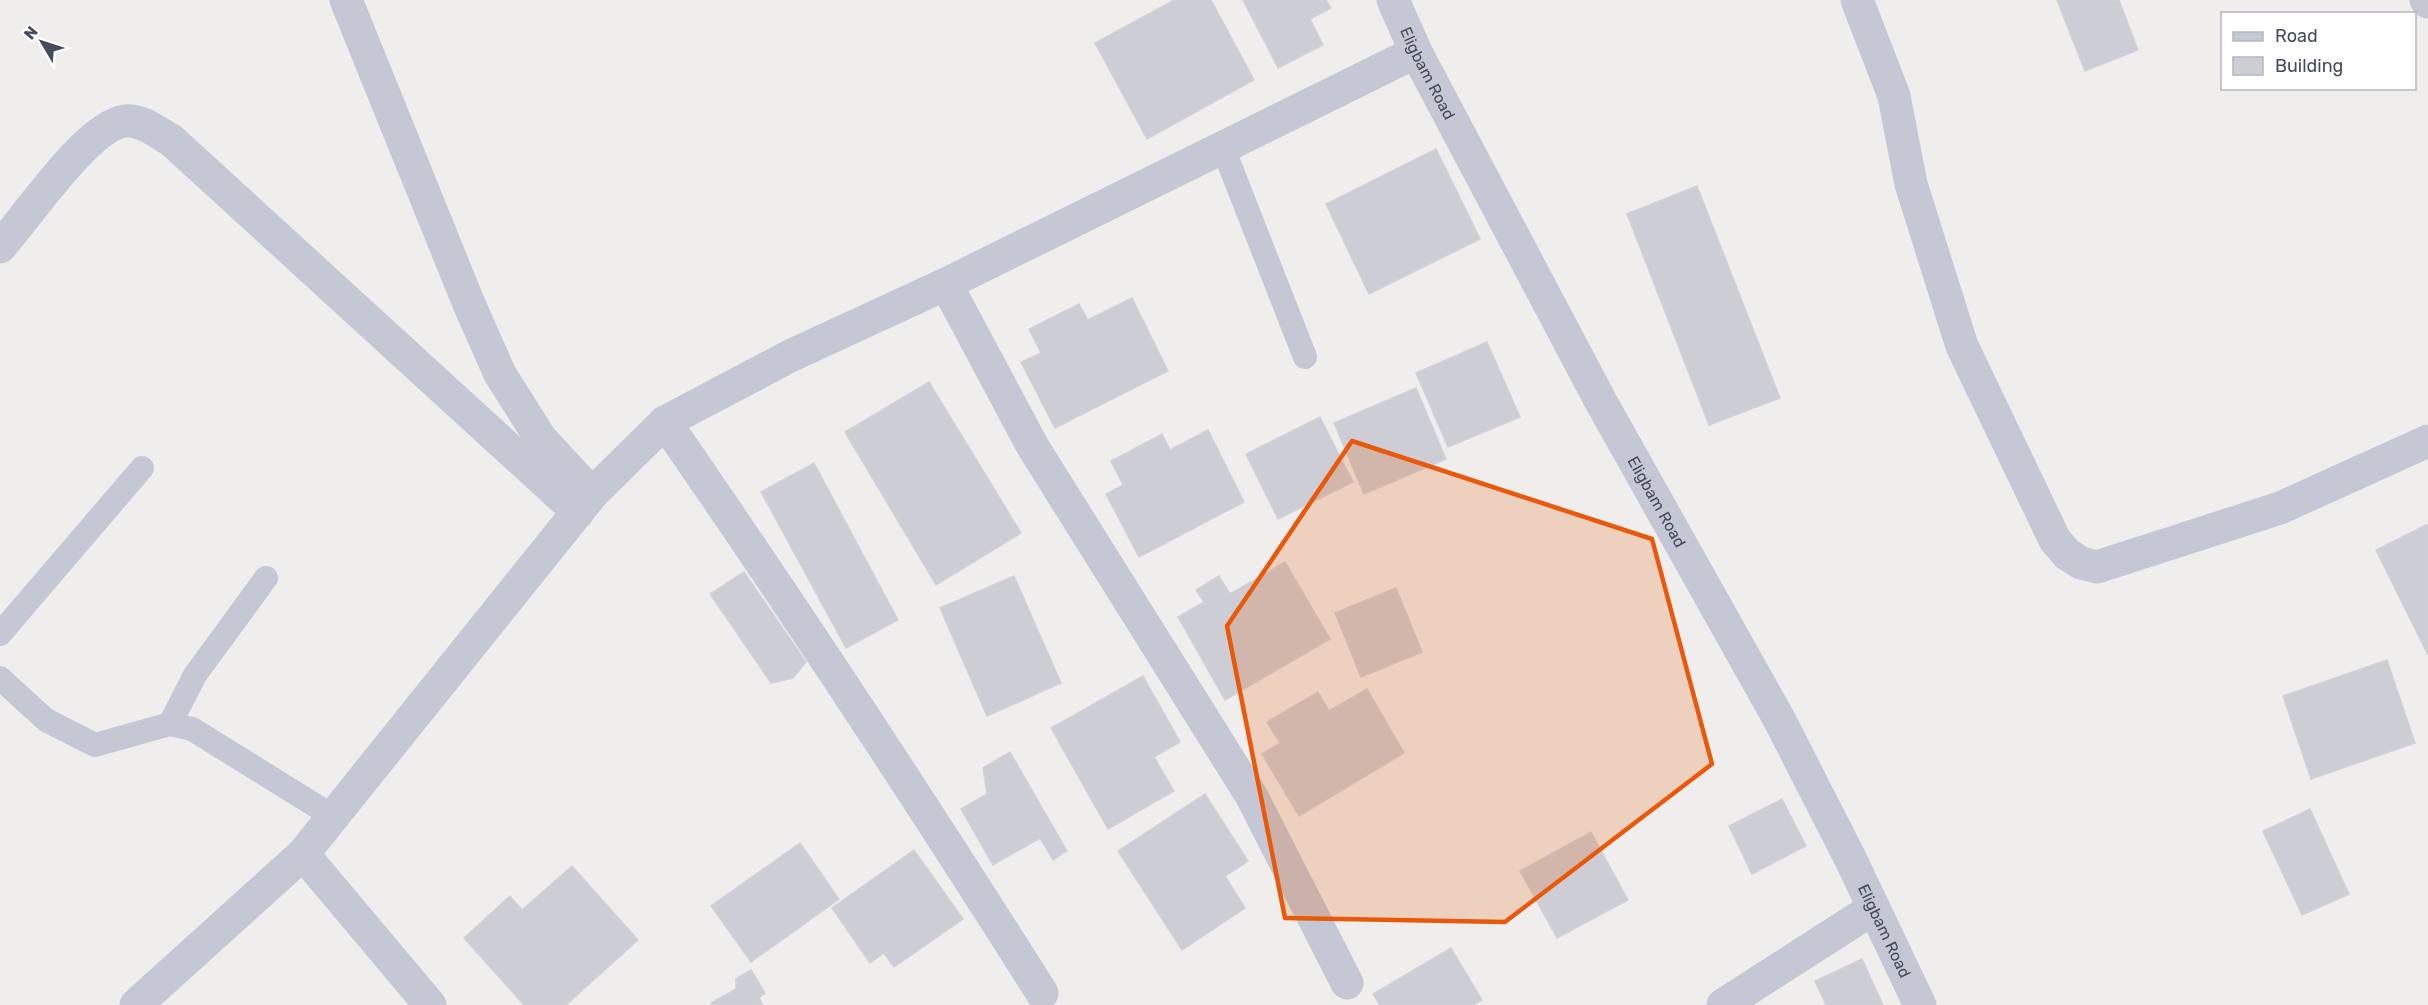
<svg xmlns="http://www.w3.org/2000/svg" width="2428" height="1005" viewBox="0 0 2428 1005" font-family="Rubik,sans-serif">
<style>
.building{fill:#cdced5;stroke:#d1d1d8;stroke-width:1.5}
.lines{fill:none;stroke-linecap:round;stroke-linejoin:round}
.lane{stroke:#c4c8d4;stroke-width:24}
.street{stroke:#c4c8d4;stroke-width:33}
.marked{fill:#e8590c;fill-opacity:0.2;stroke:#e8590c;stroke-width:4.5;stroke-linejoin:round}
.labels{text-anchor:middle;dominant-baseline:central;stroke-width:4.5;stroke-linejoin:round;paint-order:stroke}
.street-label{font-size:16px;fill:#464b59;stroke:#fff}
</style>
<rect width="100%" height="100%" fill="#f0eeed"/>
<g class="building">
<path d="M1174 0H1211L1254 80 1147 139 1095 43Z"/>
<path d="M1243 0H1326L1331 8 1310 19 1323 45 1278 68Z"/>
<path d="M2057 0H2119L2138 50 2085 71Z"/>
<path d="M1436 149 1480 239 1369 294 1326 204Z"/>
<path d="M1697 186 1780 398 1709 425 1627 214Z"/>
<path d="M1132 298 1168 371 1055 428 1021 362 1041 353 1029 329 1079 304 1088 320Z"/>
<path d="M1487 342 1520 417 1448 447 1416 373Z"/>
<path d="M929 382 1021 533 936 585 845 432Z"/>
<path d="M1416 388 1446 459 1364 494 1334 423Z"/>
<path d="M1320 417 1353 482 1278 519 1246 454Z"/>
<path d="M1208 430 1244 502 1139 557 1106 494 1123 485 1111 461 1162 434 1170 450Z"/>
<path d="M814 463 898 620 846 648 761 492Z"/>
<path d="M2428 524V655L2376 550Z"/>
<path d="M1285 562 1330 639 1225 700 1178 617 1204 602 1196 590 1219 576 1230 594Z"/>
<path d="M744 572 806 662 793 678 771 683 710 594Z"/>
<path d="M1014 576 1061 683 987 716 940 608Z"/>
<path d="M1396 588 1422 652 1361 677 1335 613Z"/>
<path d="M2387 660 2415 743 2311 779 2283 696Z"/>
<path d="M1143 676 1180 742 1154 757 1174 791 1108 829 1051 728Z"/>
<path d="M1367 689 1404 753 1299 816 1262 754 1280 743 1267 722 1318 692 1329 711Z"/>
<path d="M1010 752 1067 851 1053 860 1040 838 993 865 961 809 987 794 983 768Z"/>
<path d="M1205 794 1248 861 1225 876 1245 908 1182 950 1118 851Z"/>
<path d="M1782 799 1806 846 1752 874 1729 826Z"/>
<path d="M2310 809 2349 894 2302 915 2263 831Z"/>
<path d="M1591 832 1628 900 1557 938 1520 871Z"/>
<path d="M800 843 839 899 751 962 711 906Z"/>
<path d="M914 850 963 919 894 967 884 953 870 963 832 908Z"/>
<path d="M572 866 638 940 566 1005H524L464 938 510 896 522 910Z"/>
<path d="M1451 948 1482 1000 1473 1005H1380L1373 994Z"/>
<path d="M1862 959 1883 1005H1826L1815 981Z"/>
<path d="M751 970 765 993 759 998 763 1005H712L711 1003 736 989V979Z"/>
</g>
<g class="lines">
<g class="lane">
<path d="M1223 148 1305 357"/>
<path d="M0 634 142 468"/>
<path d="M0 678 46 720 95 745 170 724 192 729 334 817"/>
<path d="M170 724 195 675 266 578"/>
</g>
<g class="street">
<path d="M346 0 469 304 500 374 541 439 592 494"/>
<path id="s1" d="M1393 0 1416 52 1600 400 1779 719 1850 858 1920 1005"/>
<path d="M1857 0 1894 96 1911 184 1962 346 2055 540 2067 554 2081 563 2097 567 2280 508 2428 441"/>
<path d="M2426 0 2428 2"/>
<path d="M0 247C27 217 87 126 125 121 141 119 158 133 171 140L578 512"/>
<path d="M946 284 1033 447 1251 795 1347 983"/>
<path d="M665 422C795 610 920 800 1042 993"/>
<path d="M303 854 430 1005"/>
<path d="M136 1005 303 854 592 494 665 422 790 356 946 284 1416 52"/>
<path d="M1723 1005 1874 908"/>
</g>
</g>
<path class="marked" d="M1352 441 1652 539 1712 764 1505 922 1285 918 1227 626Z"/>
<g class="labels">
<g class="street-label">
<text stroke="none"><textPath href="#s1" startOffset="81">Eligbam Road</textPath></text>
<text stroke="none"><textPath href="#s1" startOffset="567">Eligbam Road</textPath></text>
<text stroke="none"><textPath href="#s1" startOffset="1053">Eligbam Road</textPath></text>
</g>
</g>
<rect x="2221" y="12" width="195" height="78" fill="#ffffff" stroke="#b5b7bd" stroke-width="1.5"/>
<rect x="2233" y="32" width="30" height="9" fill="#c4c8d4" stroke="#b5b7bd" stroke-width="1.5"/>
<text x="2275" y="42" font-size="18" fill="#464b59">Road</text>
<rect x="2233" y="57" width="30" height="18" fill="#cdced5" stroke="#b5b7bd" stroke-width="1.5"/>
<text x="2275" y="72" font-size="18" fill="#464b59">Building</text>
<g transform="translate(42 42) rotate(309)" stroke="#ffffff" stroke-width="4.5" paint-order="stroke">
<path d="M0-4.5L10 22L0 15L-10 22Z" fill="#464b59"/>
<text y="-9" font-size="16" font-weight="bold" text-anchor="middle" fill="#464b59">N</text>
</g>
</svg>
